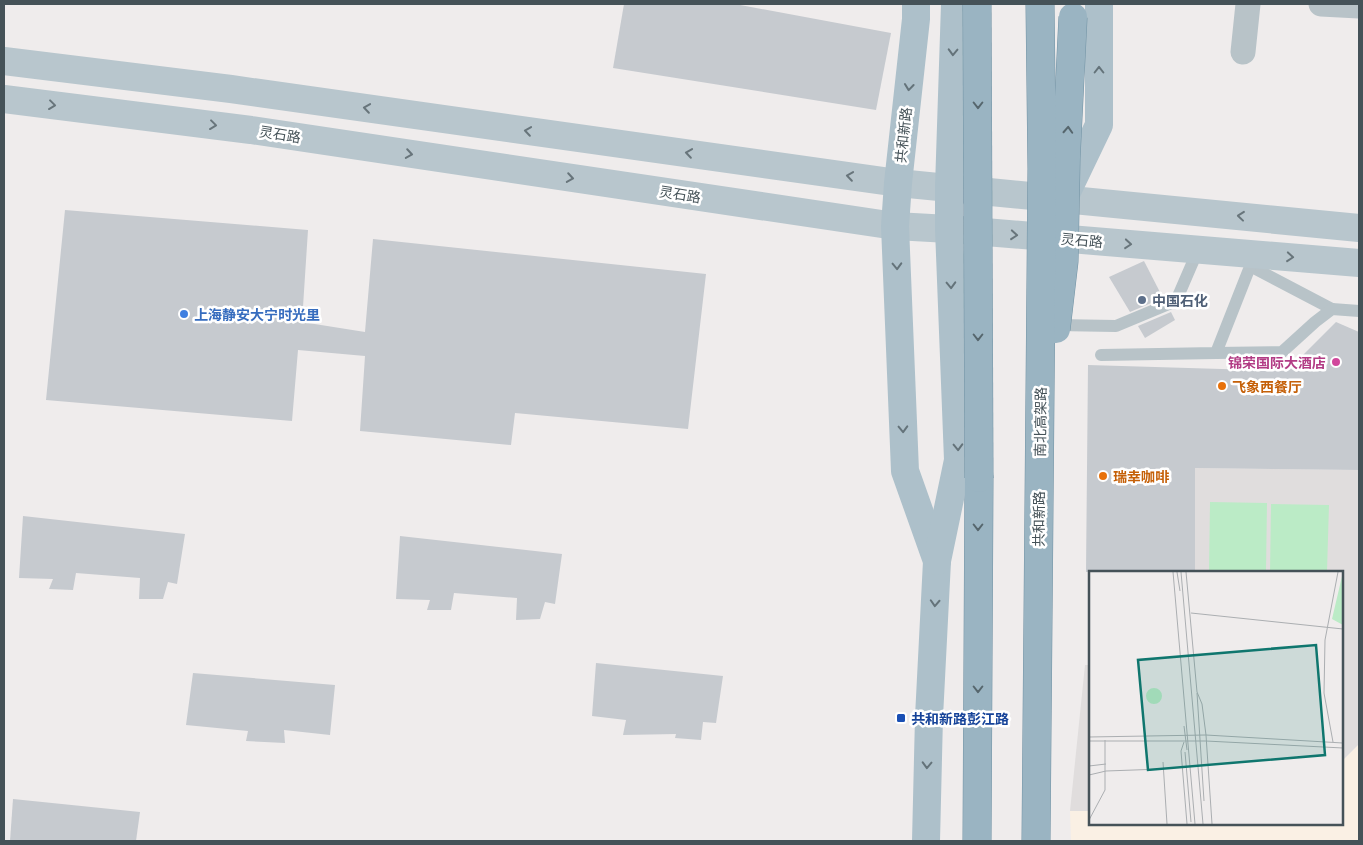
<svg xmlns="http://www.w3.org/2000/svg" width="1363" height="845" viewBox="0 0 1363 845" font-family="'Exo 2','Noto Sans SC',sans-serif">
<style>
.commercial{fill:#faf0e4}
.education{fill:#e0dddd}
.green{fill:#bbebc6}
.building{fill:#c6cacf}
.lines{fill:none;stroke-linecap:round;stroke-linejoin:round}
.trunk-casing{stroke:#7192a4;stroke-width:29}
.service{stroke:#b8c3c8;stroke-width:12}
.minor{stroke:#b8c3c8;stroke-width:25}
.secondary{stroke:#b8c6cd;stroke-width:28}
.primary{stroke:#adc0ca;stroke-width:28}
.trunk{stroke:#9ab4c2;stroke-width:28}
.trunk-bridge-casing{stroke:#7192a4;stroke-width:29;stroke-linecap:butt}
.trunk-bridge{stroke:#9ab4c2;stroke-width:28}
.oneway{stroke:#64737a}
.oneway2{stroke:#68757b}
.oneway3{stroke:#56666d}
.service-dot{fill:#5c6f8a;stroke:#fff;stroke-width:2}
.shop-dot{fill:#3f7fe0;stroke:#fff;stroke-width:2}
.hotel-dot{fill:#d1479c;stroke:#fff;stroke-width:2}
.food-dot{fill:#e8710a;stroke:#fff;stroke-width:2}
.transit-dot{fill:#1a4fb4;stroke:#fff;stroke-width:2}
.labels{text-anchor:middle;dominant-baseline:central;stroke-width:5;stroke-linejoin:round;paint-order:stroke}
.street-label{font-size:14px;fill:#455258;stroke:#fff}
.service-label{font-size:14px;font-weight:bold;fill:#4e5e75;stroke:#fff;text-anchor:start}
.shop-label{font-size:14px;font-weight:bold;fill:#366cbe;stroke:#fff;text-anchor:start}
.hotel-label{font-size:14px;font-weight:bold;fill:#b23c85;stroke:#fff;text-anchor:end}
.food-label{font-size:14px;font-weight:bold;fill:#c56008;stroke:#fff;text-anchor:start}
.transit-label{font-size:14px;font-weight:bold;fill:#164399;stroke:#fff;text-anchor:start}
.inset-road{fill:none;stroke:#abaeb1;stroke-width:1}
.view{fill:#0f766e;fill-opacity:0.15;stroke:#0f766e;stroke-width:2.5}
.inset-edge{fill:none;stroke:#455258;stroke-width:2.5}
</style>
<rect width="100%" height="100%" fill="#efecec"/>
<path class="commercial" d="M1359 744V841H1071L1070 811H1090V824H1342V761Z"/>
<g class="education">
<path d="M1195 468 1359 470V744L1342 761V572H1195Z"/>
<path d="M1085 665H1090V811H1070Z"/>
</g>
<g class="green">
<path d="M1210 502 1267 503 1266 572H1209Z"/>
<path d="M1271 504 1329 505 1327 572H1270Z"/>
</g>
<g class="building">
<path d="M624 4H735L891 33 876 110 613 68Z"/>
<path d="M65 210 308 230 302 322 365 332 373 239 706 274 688 429 515 413 511 445 360 431 365 356 298 350 292 421 46 400Z"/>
<path d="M1144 261 1163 298 1130 312 1109 277Z"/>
<path d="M1171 312 1175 320 1145 338 1138 326Z"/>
<path d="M1336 322 1359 332V470L1195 468V572H1086L1088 365 1287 371Z"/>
<path d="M23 516 185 534 177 584 168 582 163 599H139L140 578 76 573 73 590 49 589 53 579 19 578Z"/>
<path d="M400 536 562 554 555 604 545 602 540 619 516 620 517 598 454 593 451 610H427L430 600 396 599Z"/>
<path d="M596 663 723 676 716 723 703 722 701 740 675 738 676 734 623 735 626 720 592 716Z"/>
<path d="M193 673 335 685 330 735 284 730 285 743 246 741 248 731 186 725Z"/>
<path d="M13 799 140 812 136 841H10Z"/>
</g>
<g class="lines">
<defs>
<path id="trunk" d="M977 841 979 478"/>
</defs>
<use href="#trunk" class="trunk-casing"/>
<g class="service">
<path d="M1250 266 1332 309"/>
<path d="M1055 325 1116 326 1176 301 1198 250"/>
<path d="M1216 353 1282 352 1315 322 1332 309 1359 311"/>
<path d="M1101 355 1216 353 1255 254"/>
</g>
<g class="minor">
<path d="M1321 4 1359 6"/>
<path d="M1243 52 1248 4"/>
</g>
<g class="secondary">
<path d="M4 61 231 89 898 183 1359 228"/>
<path d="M4 99 251 130 895 226 949 229 1359 263"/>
</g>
<g class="primary">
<path d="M916 4V19L898 183 895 226 905 471 937 561 929 717 926 841"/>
<path d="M1064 198 1099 125V4"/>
<path d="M937 561 958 460 949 229V187L955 4"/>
</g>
<use href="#trunk" class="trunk"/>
<defs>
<g id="trunk-bridge">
<path d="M977 4 979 478"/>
<path d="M1056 329 1064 261 1066 157 1073 17"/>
<path d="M1036 841 1042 169 1040 4"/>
</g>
</defs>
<use href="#trunk-bridge" class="trunk-bridge-casing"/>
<use href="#trunk-bridge" class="trunk-bridge"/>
</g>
<defs><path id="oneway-chevron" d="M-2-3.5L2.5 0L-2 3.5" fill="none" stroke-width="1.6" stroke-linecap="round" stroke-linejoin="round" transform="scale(1.25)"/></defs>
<g class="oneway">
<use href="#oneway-chevron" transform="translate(953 52) rotate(92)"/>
<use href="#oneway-chevron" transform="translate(1099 70) rotate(-90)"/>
<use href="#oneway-chevron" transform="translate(909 87) rotate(96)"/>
<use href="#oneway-chevron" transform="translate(897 266) rotate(88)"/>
<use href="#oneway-chevron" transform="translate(951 285) rotate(88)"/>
<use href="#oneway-chevron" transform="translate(903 429) rotate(88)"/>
<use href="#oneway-chevron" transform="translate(958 447) rotate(88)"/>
<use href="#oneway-chevron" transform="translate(935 603) rotate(93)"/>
<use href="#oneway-chevron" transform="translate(927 765) rotate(92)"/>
</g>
<g class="oneway2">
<use href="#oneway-chevron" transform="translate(52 105) rotate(7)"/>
<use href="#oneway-chevron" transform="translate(367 108) rotate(-172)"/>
<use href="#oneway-chevron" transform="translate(213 125) rotate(7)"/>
<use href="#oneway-chevron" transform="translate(528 131) rotate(-172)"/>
<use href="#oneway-chevron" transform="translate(689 153) rotate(-172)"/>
<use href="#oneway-chevron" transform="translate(409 154) rotate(9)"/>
<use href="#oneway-chevron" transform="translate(850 176) rotate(-172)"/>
<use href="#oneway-chevron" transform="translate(570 178) rotate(9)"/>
<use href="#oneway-chevron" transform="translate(1241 216) rotate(-174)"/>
<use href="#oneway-chevron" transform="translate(1014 235) rotate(5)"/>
<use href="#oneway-chevron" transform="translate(1128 244) rotate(5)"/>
<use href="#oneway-chevron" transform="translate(1290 257) rotate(5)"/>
</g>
<g class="oneway3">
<use href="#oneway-chevron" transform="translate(978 105) rotate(90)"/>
<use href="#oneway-chevron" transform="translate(1068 130) rotate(-87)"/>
<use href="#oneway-chevron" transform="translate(978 337) rotate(90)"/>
<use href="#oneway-chevron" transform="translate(978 527) rotate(90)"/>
<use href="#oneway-chevron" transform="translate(978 689) rotate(90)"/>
</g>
<circle class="service-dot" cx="1142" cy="300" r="5"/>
<circle class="shop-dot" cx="184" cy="314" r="5"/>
<circle class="hotel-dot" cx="1336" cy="362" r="5"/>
<g class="food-dot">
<circle cx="1222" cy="386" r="5"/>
<circle cx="1103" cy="476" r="5"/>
</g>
<rect class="transit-dot" x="896" y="713" width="10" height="10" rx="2.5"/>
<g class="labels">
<g class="street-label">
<text transform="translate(280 134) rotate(9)">灵石路</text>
<text transform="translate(903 135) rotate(-84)">共和新路</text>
<text transform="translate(680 194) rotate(9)">灵石路</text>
<text transform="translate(1082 240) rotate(5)">灵石路</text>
<text transform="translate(1040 422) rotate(-89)">南北高架路</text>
<text transform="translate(1038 519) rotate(-90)">共和新路</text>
</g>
<g class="service-label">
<text x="1152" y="300">中国石化</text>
</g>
<g class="shop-label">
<text x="194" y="314">上海静安大宁时光里</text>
</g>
<g class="hotel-label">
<text x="1326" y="362">锦荣国际大酒店</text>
</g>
<g class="food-label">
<text x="1232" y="386">飞象西餐厅</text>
<text x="1113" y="476">瑞幸咖啡</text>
</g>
<g class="transit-label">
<text x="911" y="718">共和新路彭江路</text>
</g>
</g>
<g transform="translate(1089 571)">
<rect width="254" height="254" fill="#efecec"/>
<path d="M254 1V54L243 48ZM57 125a8 8 0 1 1 16 0a8 8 0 1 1-16 0Z" fill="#bbebc6"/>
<path class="inset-road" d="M84 1 106 253M88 1 91 20M92 1 114 253M97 1 108 121 113 133 117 164 123 253M102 42 254 58M108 122 115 230M95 155 98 179M0 166 117 164 254 172M0 170H117L254 177M95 171 92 180 98 253M244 171 235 122 236 69 249 1M96 181 102 251M74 191 78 253M0 195 17 193M0 204 17 200 73 198M0 249 16 219V169"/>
<path class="view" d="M227 74 236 184 59 199 49 89Z"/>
<rect width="254" height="254" class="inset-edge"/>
</g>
<rect width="1363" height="845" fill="none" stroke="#455258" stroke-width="10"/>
</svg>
